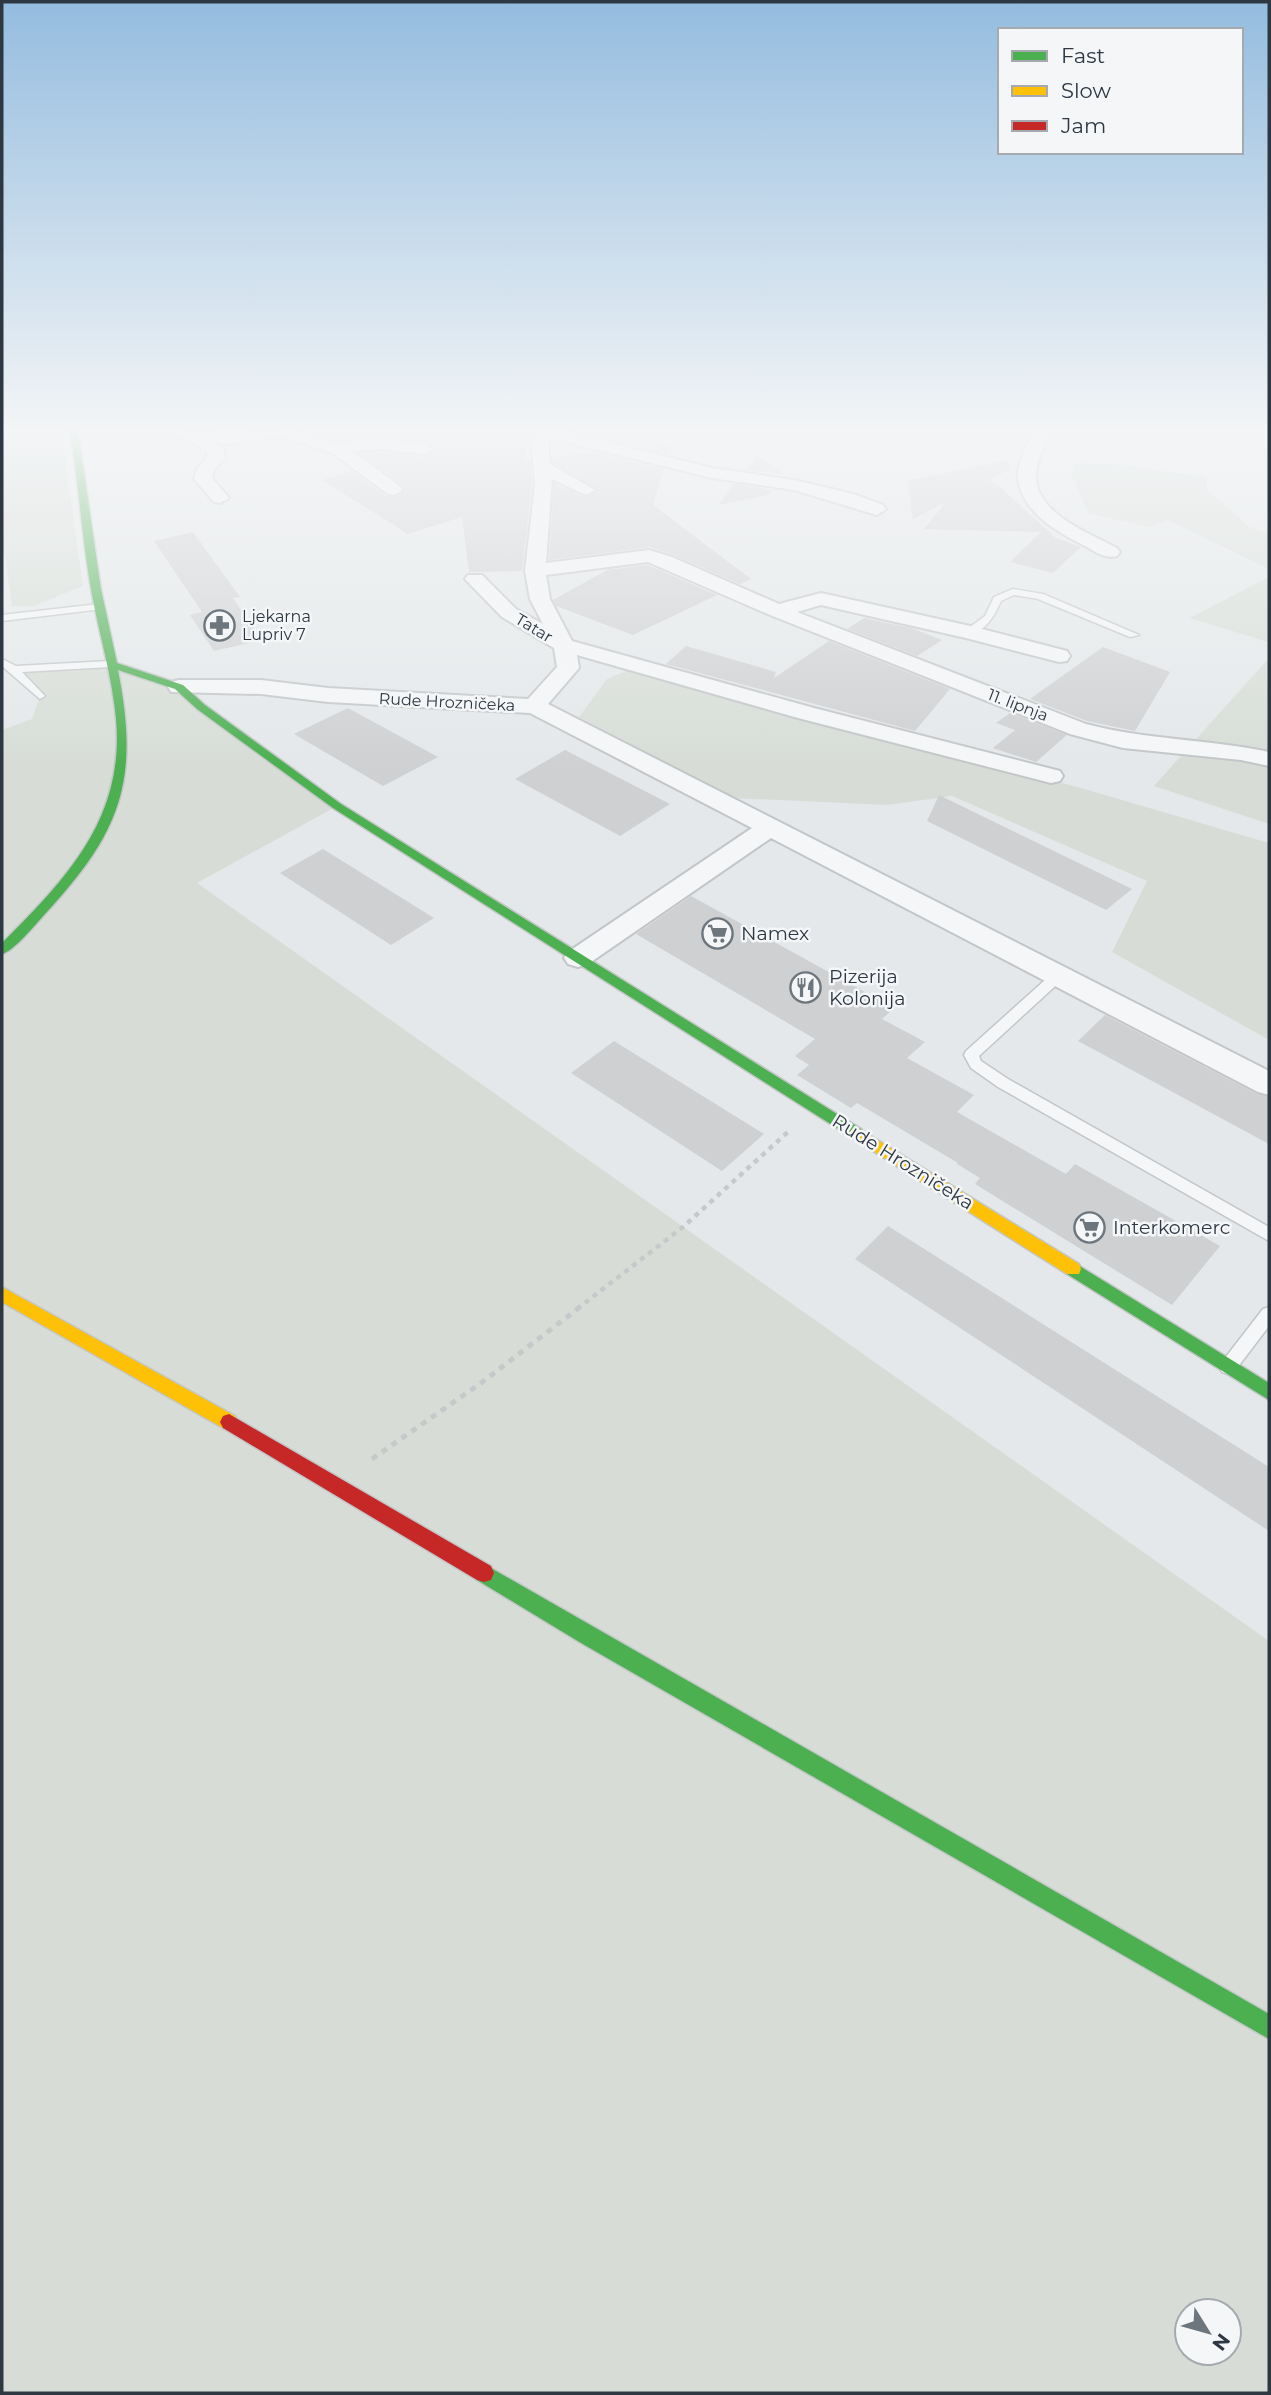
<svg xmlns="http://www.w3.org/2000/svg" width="1271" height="2395" viewBox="0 0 1271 2395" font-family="Montserrat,sans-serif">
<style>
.green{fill:#d7ddd6;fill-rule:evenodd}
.building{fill:#ced0d2}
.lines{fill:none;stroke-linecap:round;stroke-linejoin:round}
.lane-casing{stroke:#c3c6c8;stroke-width:3}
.street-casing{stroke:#c3c6c8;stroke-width:4}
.fast-casing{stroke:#c3c6c8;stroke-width:3}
.slow-casing{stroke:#c3c6c8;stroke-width:3}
.jam-casing{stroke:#c3c6c8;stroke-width:3}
.path-far1{stroke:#c6c8ca;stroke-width:4.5;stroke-dasharray:5 5;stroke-linecap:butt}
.path{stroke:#c6c8ca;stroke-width:5;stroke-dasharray:6 6;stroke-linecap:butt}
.lane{fill:#f5f6f7;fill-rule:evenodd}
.street{fill:#f5f6f7;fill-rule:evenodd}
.fast{fill:#4caf50;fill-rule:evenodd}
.slow{fill:#ffc107;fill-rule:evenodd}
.jam{fill:#c62828;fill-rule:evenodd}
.labels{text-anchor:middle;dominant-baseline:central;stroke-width:5;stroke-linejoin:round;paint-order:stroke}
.far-poi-label{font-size:16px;fill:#2d3843;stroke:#f4f6f8;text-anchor:start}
.far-street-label{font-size:16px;fill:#2d3843;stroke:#f4f6f8}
.poi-label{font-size:19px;fill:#2d3843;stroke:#f4f6f8;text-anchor:start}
.street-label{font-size:19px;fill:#2d3843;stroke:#f4f6f8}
</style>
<rect width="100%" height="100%" fill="#e5e8ea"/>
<g class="green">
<path d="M2 431H61L83 586 33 606H12L5 555 2 551Z"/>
<path d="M1075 463 1114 464 1207 477V489L1249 527 1269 534V569L1168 520 1149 527 1088 513 1072 476Z"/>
<path d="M1269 577V642L1189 618Z"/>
<path d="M1269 658V824L1154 786Z"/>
<path d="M110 664 179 687 337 806 197 883 1269 1641V2393H2V730L32 719 40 696 14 669ZM1187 2311H1229V2353H1187Z"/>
<path d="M629 670 1081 788 1269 843V1040L1112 952 1147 881 952 796 887 805 732 798 579 717 607 679Z"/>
</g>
<g class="building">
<path d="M320 431H513L511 439H528L525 461 530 460 532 484 522 571 469 572 462 517 408 534 322 480 352 471 386 496 395 497 406 491 402 484 359 453 381 452 424 457 434 451V447L424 441 392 437H360L339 441Z"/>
<path d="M608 431 662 434 659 445H670L668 454 605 439Z"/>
<path d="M594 452 664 469 653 505 751 579 740 584 673 555 650 547 549 560 554 483 585 497 597 491 552 462V457Z"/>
<path d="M757 456 784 474 746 470Z"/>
<path d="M1007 460 1011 469 989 480 1000 487 1056 538 1081 547 1053 573 1010 562 1041 532 924 529 946 502 913 519 907 481Z"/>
<path d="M735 484 773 490 769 495 718 505Z"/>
<path d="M193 532 240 597 233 598 262 640 214 651 190 615 202 612 154 541Z"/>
<path d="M648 565 717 595 633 635 556 606 553 600 607 570Z"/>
<path d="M864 618 911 628 942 640 917 656 847 629Z"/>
<path d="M829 641 950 689 915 731 666 664 686 646 776 672 774 678Z"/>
<path d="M1103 647 1170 672 1135 731 1087 721 1030 699Z"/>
<path d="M348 708 438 757 383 786 294 734Z"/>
<path d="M1010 713 1067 735 1036 762 993 748 1015 730 996 723Z"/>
<path d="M565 750 670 804 620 836 515 779Z"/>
<path d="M939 795 1132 889 1106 910 927 821Z"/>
<path d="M323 849 434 918 391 945 280 873Z"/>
<path d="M691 896 894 1008 882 1019 925 1042 907 1058 974 1095 957 1112 1066 1174 1075 1164 1220 1246 1172 1305 975 1184 980 1178 957 1164 958 1163 857 1103 851 1108 797 1075 809 1065 795 1056 815 1039 636 934Z"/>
<path d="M1105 1015 1257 1094 1269 1097V1144L1078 1041Z"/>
<path d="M614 1041 764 1134 722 1171 571 1073Z"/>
<path d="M888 1226 1269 1467V1531L855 1259Z"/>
</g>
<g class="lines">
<defs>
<g id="lane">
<path d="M1013 589 1043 594 1139 635 1130 637 1038 599 1014 595 1001 601C995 615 984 635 966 634V630L985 616 994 597Z"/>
<path d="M99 604 102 605V609L2 621V615Z"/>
<path d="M2 659 16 666 110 661 115 664 110 667 22 672 45 696 40 699 2 666Z"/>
<path d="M1059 971 1064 972 1066 975 1064 978 979 1056 981 1061 1008 1079 1269 1227V1241L998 1087 971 1068 964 1055 966 1051 1054 972Z"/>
<path d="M1269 1307V1326L1234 1372 1228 1374 1222 1372 1219 1367 1222 1362 1263 1309Z"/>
</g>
<g id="street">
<path d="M168 431 230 434 300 431 339 444 360 440H392L424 444 433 449 424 454 381 449 352 451 400 486 403 490 394 495 388 494 332 453 282 436 230 444 216 443 224 451 225 458 214 470 212 478 229 498 220 503 214 502 194 479 197 469 207 457V453L191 441 170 435Z"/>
<path d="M538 431H564L712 468 794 480 853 494 883 505 886 509 877 515 794 490 712 478 550 438 548 441 550 464 595 490 586 495 552 479 546 563 649 550 672 557 779 604 821 593 970 626 1067 651 1070 656 1067 661 1059 662 966 638 821 605 797 612 1086 724C1146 740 1209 739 1269 752V766L1241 760 1123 748 1070 734 770 615 648 562 546 575 550 599 572 641 814 708 1060 771 1063 776 1060 781 1051 783 798 718 577 655 579 668 548 704 1269 1071V1095L1258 1092 771 838 588 964 578 967 568 964 564 958 568 952 752 828 530 713 328 702 261 694 171 692 168 687 171 682 179 680H261L328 688 528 699 557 667 554 648 502 617 465 579 468 575H482L516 609 543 624 530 599 525 571 535 484 531 440Z"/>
<path d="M1033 431H1049C1045 445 1037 459 1036 473 1033 513 1089 533 1117 548L1120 552 1117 556C1105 559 1097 553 1087 547 1059 533 1021 513 1018 477 1017 462 1028 445 1033 431Z"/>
</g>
<g id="fast">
<path d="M70 431H78L101 589 117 663 183 685 205 705 341 804 861 1129 864 1133 861 1137H851L333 808 197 709 175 689 118 670C140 781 121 832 45 914 35 925 14 951 2 954V943C67 878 125 818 116 719 112 676 100 638 92 595 82 541 79 485 70 431Z"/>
<path d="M1073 1262 1269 1383V1400L1067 1274 1065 1269 1067 1264Z"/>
<path d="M484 1564 1269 2014V2039L581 1643 477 1580 474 1573 477 1566Z"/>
</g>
<g id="slow">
<path d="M856 1127 1079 1264 1081 1269 1079 1274H1067L851 1137 848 1133Z"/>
<path d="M2 1287 235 1416 238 1422 235 1428 229 1430 223 1428 2 1302Z"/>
</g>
<path id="jam" d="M229 1414 491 1566 494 1573 491 1580 484 1582 477 1580 223 1428 220 1422 223 1416Z"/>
</defs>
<use href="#lane" class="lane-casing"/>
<use href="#street" class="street-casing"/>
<use href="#fast" class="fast-casing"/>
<use href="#slow" class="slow-casing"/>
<use href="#jam" class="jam-casing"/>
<path class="path-far1" d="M577 1309 683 1227 789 1131"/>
<path class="path" d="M372 1459 481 1383 580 1307"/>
<use href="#lane" class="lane"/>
<use href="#street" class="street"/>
<use href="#fast" class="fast"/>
<use href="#slow" class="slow"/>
<use href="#jam" class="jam"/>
</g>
<linearGradient id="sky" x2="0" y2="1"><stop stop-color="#94bcdf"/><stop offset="0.56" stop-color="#f3f5f6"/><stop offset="1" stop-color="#f3f5f6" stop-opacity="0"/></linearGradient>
<rect width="1271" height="766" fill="url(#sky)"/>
<defs>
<symbol id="pharmacy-ring" viewBox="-11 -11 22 22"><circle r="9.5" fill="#f4f6f8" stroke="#6d767d" stroke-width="1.5"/><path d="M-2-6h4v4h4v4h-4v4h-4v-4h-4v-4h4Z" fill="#6d767d"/></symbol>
<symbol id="supermarket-ring" viewBox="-11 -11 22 22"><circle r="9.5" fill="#f4f6f8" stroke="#6d767d" stroke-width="1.5"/><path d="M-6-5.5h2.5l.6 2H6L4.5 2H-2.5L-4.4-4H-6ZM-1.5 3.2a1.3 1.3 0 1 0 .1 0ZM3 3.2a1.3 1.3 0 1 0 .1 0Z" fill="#6d767d"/></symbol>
<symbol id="restaurant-ring" viewBox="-11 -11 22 22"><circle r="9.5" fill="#f4f6f8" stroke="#6d767d" stroke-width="1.5"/><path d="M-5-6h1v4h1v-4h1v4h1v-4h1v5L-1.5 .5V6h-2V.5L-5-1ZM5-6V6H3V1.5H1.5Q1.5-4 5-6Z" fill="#6d767d"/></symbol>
</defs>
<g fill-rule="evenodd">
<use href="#pharmacy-ring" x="202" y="608" width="35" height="35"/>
<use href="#supermarket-ring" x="700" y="916" width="35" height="35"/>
<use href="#restaurant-ring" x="788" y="970" width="35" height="35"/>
<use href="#supermarket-ring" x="1072" y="1210" width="35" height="35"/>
</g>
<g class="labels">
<g class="far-poi-label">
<text x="242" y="616">Ljekarna<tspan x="242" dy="18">Lupriv 7</tspan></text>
</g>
<g class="far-street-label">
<text transform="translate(534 628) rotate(31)">Tatar</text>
<text transform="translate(447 702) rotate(3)">Rude Hrozničeka</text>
<text transform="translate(1018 705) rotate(21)">11. lipnja</text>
</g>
<g class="poi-label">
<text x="741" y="933">Namex</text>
<text x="829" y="976">Pizerija<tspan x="829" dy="22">Kolonija</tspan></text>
<text x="1113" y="1227">Interkomerc</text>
</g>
<g class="street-label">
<text transform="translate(903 1162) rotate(32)">Rude Hrozničeka</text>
</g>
</g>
<rect width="1271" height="2395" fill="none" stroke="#2d3843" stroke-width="7"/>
<rect x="998" y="28" width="245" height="126" fill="#f4f6f8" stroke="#a4aab0" stroke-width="2"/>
<rect x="1012" y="51" width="35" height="10" fill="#4caf50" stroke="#a4aab0" stroke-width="2"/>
<text x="1061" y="63" font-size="21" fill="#2d3843">Fast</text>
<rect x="1012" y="86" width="35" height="10" fill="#ffc107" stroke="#a4aab0" stroke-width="2"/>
<text x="1061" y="98" font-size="21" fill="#2d3843">Slow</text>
<rect x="1012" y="121" width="35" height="10" fill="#c62828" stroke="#a4aab0" stroke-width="2"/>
<text x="1061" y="133" font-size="21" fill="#2d3843">Jam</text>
<g transform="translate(1208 2332) rotate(127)"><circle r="33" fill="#f4f6f8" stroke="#a4aab0" stroke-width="2"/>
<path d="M0-5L12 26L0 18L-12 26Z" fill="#6d767d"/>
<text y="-10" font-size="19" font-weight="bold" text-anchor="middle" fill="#2d3843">N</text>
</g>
</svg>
